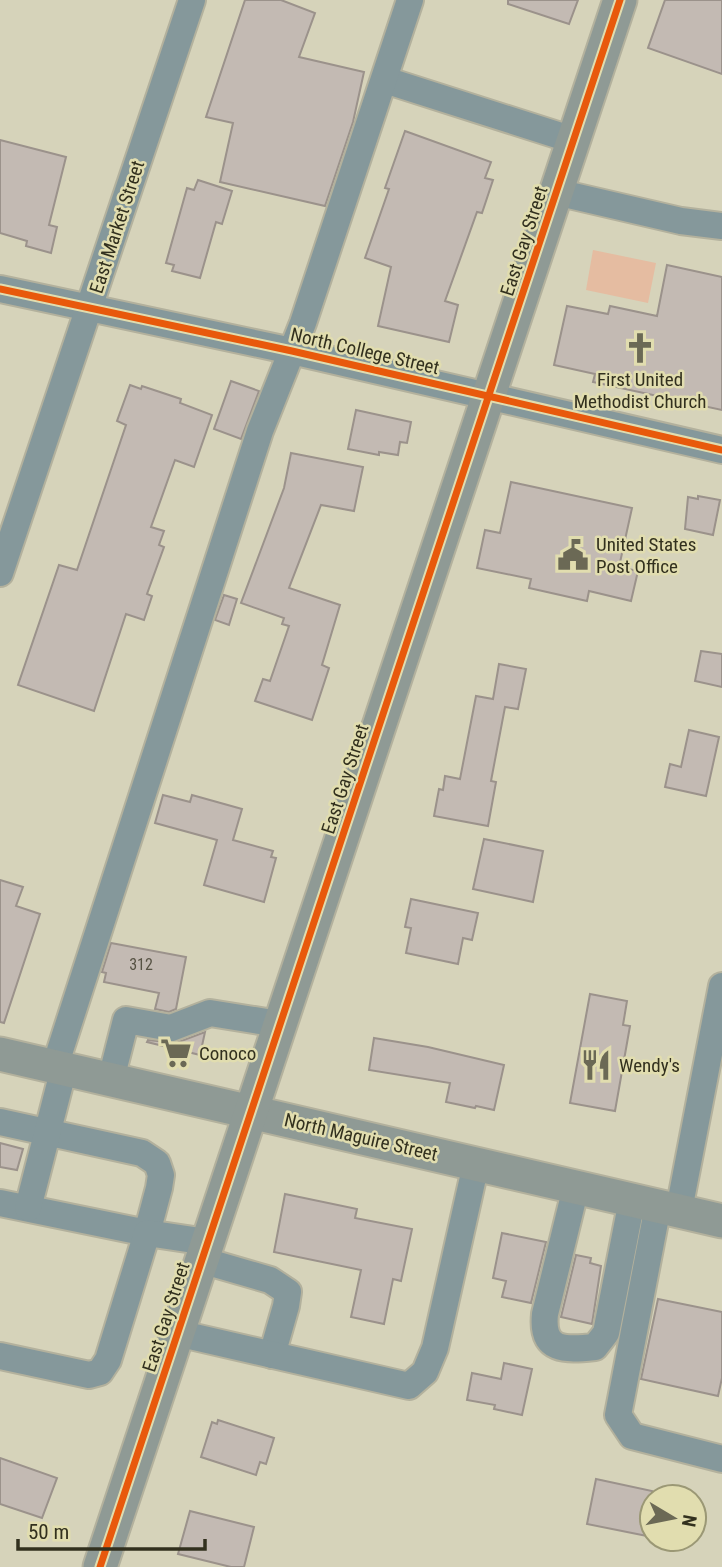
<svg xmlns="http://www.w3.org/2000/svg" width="722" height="1567" viewBox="0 0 722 1567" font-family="'Roboto Condensed',sans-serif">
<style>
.green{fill:#e5bca1}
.building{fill:#c3bab3;stroke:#9b928b;stroke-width:2}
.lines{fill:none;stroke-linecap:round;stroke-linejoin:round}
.minor-casing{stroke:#b3b19d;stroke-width:30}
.major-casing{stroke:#b3b19d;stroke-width:37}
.minor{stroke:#85989b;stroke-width:26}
.major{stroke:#8f9a95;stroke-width:33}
.cycleway-casing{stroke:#e1ddaf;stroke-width:11}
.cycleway{stroke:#e8590c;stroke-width:7}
.labels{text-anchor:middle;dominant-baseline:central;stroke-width:5;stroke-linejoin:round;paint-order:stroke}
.number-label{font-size:16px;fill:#565243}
.street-label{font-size:19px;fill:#32301e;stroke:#e1ddaf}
.poi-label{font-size:19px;fill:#32301e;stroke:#e1ddaf;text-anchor:start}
</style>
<rect width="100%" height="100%" fill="#d6d3ba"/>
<path class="green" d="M593 250 656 263 648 303 586 290Z"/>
<g class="building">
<path d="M245 0H281L315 13 299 57 364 72 353 122 325 206 220 182 233 123 206 117Z"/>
<path d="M508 0H578L569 24 508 4Z"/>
<path d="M665 0H722V74L648 48Z"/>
<path d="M405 131 491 162 485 178 493 180 482 213 477 212 445 301 458 305 449 342 378 326 391 267 365 258 389 189 385 188Z"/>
<path d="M0 140 66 157 49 225 57 227 51 253 26 246 27 241 0 233Z"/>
<path d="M198 180 232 191 222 224 216 222 200 278 172 271 174 265 166 263 187 188 194 190Z"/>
<path d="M667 265 722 277V410L593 382 595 374 554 365 567 306 608 314 610 306 657 316Z"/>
<path d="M231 381 259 391 241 439 214 429Z"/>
<path d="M130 385 141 389 142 386 181 399 180 403 212 415 194 467 175 460 151 527 164 531 159 545 164 547 147 594 152 596 144 620 126 614 94 711 18 685 59 565 77 570 126 425 117 421Z"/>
<path d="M356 410 411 422 407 443 400 442 398 455 379 452V455L348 449Z"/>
<path d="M291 453 363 467 354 511 321 505 289 588 340 605 322 665 329 668 312 720 255 701 263 679 270 681 289 626 282 624 284 618 241 603 284 488Z"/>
<path d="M511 482 632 508 619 567 638 571 631 601 589 591 587 601 529 588 531 579 477 568 485 530 500 533Z"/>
<path d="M698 496 720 500 713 535 685 529 688 497 698 499Z"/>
<path d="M224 595 237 599 229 625 215 620Z"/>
<path d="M701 651 722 654V687L695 681Z"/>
<path d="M499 664 526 669 518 709 505 707 491 781 496 782 488 826 434 816 439 789 443 790 445 776 460 779 476 696 493 699Z"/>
<path d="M689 730 719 737 706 796 665 787 670 764 681 767Z"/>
<path d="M163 795 190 802 192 795 242 809 233 840 273 851 271 857 276 858 264 902 204 885 217 840 155 823Z"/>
<path d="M484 839 543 851 533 902 473 889Z"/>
<path d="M0 880 23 887 16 906 40 914 4 1023 0 1022Z"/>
<path d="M411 899 478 913 472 940 463 938 458 964 406 953 411 928 405 927Z"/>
<path d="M111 943 186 957 176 1009 169 1012 155 1009 159 993 104 982 106 973 102 972Z"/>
<path d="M590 994 627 1001 623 1025 630 1026 615 1111 570 1103Z"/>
<path d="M205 1032 200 1055 147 1042 148 1040 176 1043Z"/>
<path d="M374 1038 428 1047 504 1065 494 1110 476 1106 475 1108 446 1102 450 1083 369 1070Z"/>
<path d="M0 1143 23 1149 17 1170 0 1167Z"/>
<path d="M285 1194 357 1209 355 1218 412 1229 401 1281 393 1279 384 1324 351 1317 361 1270 274 1252Z"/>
<path d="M502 1233 546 1242 531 1303 502 1297 506 1281 493 1278Z"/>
<path d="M576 1255 591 1258 590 1263 601 1266 592 1324 561 1317Z"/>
<path d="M658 1299 722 1312V1378L718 1396 641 1379Z"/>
<path d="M504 1363 532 1369 522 1415 494 1409 495 1405 467 1400 472 1373 501 1379Z"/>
<path d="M218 1420 274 1438 266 1464 260 1462 256 1475 201 1457 212 1422 217 1424Z"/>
<path d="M0 1458 57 1478 42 1518 0 1504Z"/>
<path d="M596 1479 652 1491V1537L587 1524Z"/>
<path d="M190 1511 254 1527 244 1567H231L178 1554Z"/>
</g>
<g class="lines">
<defs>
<g id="minor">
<path d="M385 80 573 140"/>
<path d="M556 192 681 221 722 226"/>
<path d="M0 289 292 351 722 450"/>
<path d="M0 573 192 0"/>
<path d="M55 1066 260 431 303 323 410 0"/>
<path d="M111 1079 126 1020 171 1028 210 1013 279 1024"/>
<path d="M0 1122 142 1153 157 1163 161 1175 159 1188 147 1233 0 1203"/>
<path d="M576 1187 545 1314C541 1352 565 1350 595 1347L606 1333 632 1200"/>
<path d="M658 1206 618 1415 632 1436 722 1459"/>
<path d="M28 1208 64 1068"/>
<path d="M679 1210 722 986"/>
<path d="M201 1260 270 1280 288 1292 286 1306 272 1355"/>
<path d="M177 1333 409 1386 425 1372 435 1348 476 1164"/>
<path d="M0 1356 89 1375 100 1372 108 1360 147 1233 207 1242"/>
</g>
<g id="major">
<path d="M0 1054 722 1221"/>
<path d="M100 1567 620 0"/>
</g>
</defs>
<use href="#minor" class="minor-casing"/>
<use href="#major" class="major-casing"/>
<use href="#minor" class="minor"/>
<use href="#major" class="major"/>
<defs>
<g id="cycleway">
<path d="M0 289 292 351 722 450"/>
<path d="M100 1567 620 0"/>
</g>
</defs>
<use href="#cycleway" class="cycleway-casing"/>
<use href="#cycleway" class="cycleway"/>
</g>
<defs>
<symbol id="church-bare" viewBox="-9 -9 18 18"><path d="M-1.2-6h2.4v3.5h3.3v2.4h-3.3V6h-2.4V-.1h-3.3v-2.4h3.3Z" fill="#6b6955" stroke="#e1ddaf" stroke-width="2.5" paint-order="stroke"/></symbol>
<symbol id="civic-bare" viewBox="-9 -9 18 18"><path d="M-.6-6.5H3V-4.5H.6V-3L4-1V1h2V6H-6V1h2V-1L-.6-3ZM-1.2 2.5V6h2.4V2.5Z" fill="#6b6955" stroke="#e1ddaf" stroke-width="2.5" paint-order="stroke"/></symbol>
<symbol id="supermarket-bare" viewBox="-9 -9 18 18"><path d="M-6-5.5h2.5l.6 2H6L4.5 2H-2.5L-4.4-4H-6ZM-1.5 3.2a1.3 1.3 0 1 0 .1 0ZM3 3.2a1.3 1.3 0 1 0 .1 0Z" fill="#6b6955" stroke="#e1ddaf" stroke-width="2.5" paint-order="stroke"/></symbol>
<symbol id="restaurant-bare" viewBox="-9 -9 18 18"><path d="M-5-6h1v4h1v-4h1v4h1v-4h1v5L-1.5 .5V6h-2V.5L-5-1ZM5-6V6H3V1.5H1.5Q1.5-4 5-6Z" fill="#6b6955" stroke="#e1ddaf" stroke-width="2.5" paint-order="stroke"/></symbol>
</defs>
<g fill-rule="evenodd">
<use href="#church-bare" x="618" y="326" width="44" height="44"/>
<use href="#civic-bare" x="551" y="533" width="44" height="44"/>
<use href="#supermarket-bare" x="154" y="1031" width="44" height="44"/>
<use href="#restaurant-bare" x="574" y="1043" width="44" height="44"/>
</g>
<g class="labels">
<g class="number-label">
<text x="141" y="964">312</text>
</g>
<g class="street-label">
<text transform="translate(117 227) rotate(-72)">East Market Street</text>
<text transform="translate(524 241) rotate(-72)">East Gay Street</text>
<text transform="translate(365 351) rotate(13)">North College Street</text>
<text transform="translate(345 779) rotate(-72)">East Gay Street</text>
<text transform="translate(361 1137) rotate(13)">North Maguire Street</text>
<text transform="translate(166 1317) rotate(-72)">East Gay Street</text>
</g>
<g class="poi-label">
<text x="640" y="379" text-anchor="middle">First United<tspan x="640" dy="22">Methodist Church</tspan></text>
<text x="596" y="544">United States<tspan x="596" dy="22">Post Office</tspan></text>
<text x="199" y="1053">Conoco</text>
<text x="619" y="1065">Wendy's</text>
</g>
</g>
<g transform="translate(673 1518) rotate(100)"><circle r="33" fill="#e1ddaf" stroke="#9b9875" stroke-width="2"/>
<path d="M0-5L12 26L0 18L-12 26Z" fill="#6b6955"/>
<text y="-10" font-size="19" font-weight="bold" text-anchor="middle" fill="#32301e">N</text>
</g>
<path d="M18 1539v10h187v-10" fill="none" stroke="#32301e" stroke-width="3.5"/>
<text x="28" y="1539" font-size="21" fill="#32301e" stroke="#e1ddaf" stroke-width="5" paint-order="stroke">50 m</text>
</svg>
